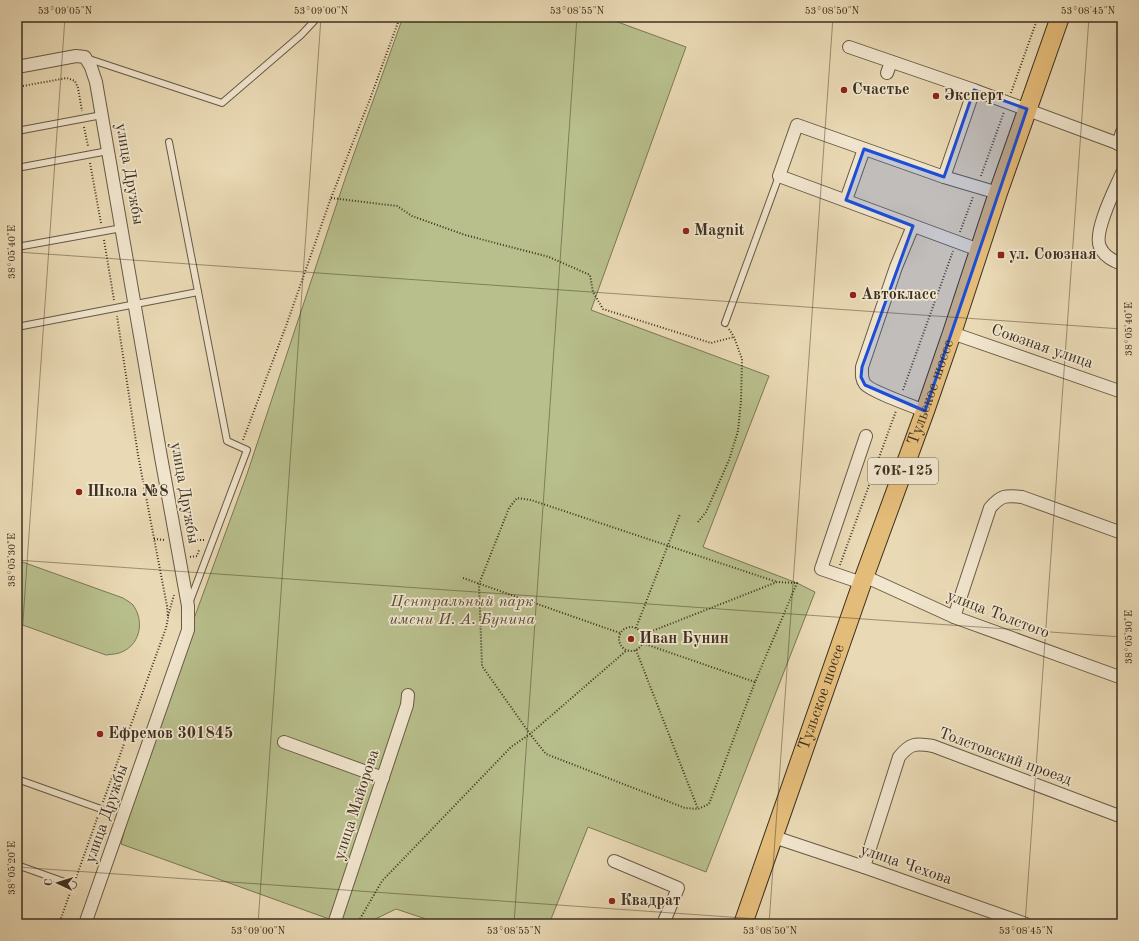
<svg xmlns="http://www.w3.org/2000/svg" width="1139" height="941" viewBox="0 0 1139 941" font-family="'Old Standard TT',serif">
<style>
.green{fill:#b8bf8c;stroke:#7a7856}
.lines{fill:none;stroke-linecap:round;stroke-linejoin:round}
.lane-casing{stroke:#675a45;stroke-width:8}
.street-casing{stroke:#675a45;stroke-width:14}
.primary-casing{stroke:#3c3020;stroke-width:20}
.path{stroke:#3c3020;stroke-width:2;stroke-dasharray:1 2;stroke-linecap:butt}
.lane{stroke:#f1e6ce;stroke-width:6}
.street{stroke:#f1e6ce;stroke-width:12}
.primary{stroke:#e4bc7a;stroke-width:18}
.marked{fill:#1d4ed8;fill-opacity:0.2;stroke:#1d4ed8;stroke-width:3;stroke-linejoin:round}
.ticks{fill:none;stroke:#3c3020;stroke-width:1;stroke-opacity:0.45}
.poi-dot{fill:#8f2418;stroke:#f1e6ce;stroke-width:1.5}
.labels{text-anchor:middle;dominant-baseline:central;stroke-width:3.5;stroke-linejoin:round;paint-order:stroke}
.shield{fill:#f1e6ce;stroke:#726754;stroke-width:1}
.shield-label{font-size:15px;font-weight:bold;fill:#3c3020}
.poi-label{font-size:16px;font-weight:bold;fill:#3c3020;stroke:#f1e6ce;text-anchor:start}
.street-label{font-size:16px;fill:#3c3020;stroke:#f1e6ce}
.park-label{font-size:16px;font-style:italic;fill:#554d36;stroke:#f1e6ce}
.neatline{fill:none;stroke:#3c3020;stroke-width:1.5}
.ticks-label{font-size:10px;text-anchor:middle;fill:#3c3020}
</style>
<rect width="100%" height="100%" fill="#e9d9b4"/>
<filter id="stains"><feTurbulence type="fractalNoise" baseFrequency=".005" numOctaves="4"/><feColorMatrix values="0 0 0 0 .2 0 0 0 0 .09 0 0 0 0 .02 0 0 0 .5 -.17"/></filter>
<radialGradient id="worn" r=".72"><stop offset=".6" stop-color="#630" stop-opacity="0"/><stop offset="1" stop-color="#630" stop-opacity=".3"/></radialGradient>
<g class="green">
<path d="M403 17H604L686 47 591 310 769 376 703 547 797 583 815 592 706 872 588 827 549 924H441L396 909 365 924H343L121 844 144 755 247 474 346 176Z"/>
<path d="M17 560 123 598C126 600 130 602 133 605 144 620 141 642 124 651 119 654 113 654 106 655L17 623Z"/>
</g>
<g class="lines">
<defs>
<g id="lane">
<path d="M86 58 222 103 301 35 318 17"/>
<path d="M17 131 102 115"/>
<path d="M169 142 227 441 247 450 190 601"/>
<path d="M17 168 108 151"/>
<path d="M17 247 122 228"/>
<path d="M725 323 779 176"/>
<path d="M17 327 198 292"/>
<path d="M17 779 101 809"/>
<path d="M17 865 73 885"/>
</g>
<g id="street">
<path d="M849 47 974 90"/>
<path d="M17 67 76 56 85 57 91 67 96 82 161 457 188 606V630L85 924"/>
<path d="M887 73 891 62"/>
<path d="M1118 144 1122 132"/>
<path d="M1122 173C1115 189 1093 232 1100 247 1104 256 1113 261 1122 264"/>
<path d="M944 177 974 90 1122 145"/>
<path d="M846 200 864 149"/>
<path d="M913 226 896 267 862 367C862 373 861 379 865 384 870 391 915 407 925 411"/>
<path d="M979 250 779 176 797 125 944 177 998 193"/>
<path d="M952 333 1122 392"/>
<path d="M864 576 954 617 1122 678"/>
<path d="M862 583 821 569 866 436"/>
<path d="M954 617 990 508C1001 495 1006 495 1022 497L1122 533"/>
<path d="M284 742 383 778"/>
<path d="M774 837 864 867 1026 924"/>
<path d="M614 861 678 888 663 924"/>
<path d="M864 867 899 757C910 743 916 743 933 746L1122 817"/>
<path d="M334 924 407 705 408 695"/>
</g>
<g id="primary">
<path id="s1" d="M743 924 862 583 925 411 952 333 998 193 1060 17"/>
</g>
</defs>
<use href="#lane" class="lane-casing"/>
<use href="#street" class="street-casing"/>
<use href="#primary" class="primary-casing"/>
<g class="path">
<path d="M17 87 67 78 75 81 78 88 82 111"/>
<path d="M1011 93 1038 17"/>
<path d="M84 127 88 146"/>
<path d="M90 163 101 223"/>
<path d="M981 176 1004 112"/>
<path d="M331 198 397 206 412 216 465 235 549 257 590 275 593 292 603 309 711 343 734 337"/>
<path d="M960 232 973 197"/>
<path d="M104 240 114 300"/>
<path d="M903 390 953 251"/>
<path d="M243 440 286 326 331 198 370 99 400 17"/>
<path d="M698 522 706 512 718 485 729 460 738 431 741 401 742 359 734 337 729 329"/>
<path d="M154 539 165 540"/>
<path d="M188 540H205"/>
<path d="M190 557 197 556 199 550"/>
<path d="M840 565 896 411"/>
<path d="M463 578 620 633"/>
<path d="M168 616 174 595"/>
<circle cx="631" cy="639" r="12"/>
<path d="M636 628 680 514"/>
<path d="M642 635 777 582 797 583 755 682 642 643"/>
<path d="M636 650 698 809"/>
<path d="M755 682 709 804 698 809 685 808 546 754 530 734 482 666 479 584 509 508 517 498 531 500 777 582"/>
<path d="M103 802 166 628 168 618 167 606 138 455 117 316"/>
<path d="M76 878 98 816"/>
<path d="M59 924 70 893"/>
<path d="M357 924 382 881 511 747 530 734 627 650"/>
</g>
<use href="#lane" class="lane"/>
<use href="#street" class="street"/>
<use href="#primary" class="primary"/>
</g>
<path class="marked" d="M974 90 1027 109 925 411 865 385 861 377 862 367 913 226 846 200 864 149 944 177Z"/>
<path class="ticks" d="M1055 17 1122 22M17 252 1122 329M17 560 1122 637M17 707 65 17M17 867 829 924M258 924 321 17M514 924 577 17M769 924 833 17M1025 924 1089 17"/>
<g class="poi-dot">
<circle cx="844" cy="90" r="4"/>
<circle cx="936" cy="96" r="4"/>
<circle cx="686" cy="231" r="4"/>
<rect x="997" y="251" width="8" height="8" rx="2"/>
<circle cx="853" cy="295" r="4"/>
<circle cx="79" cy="492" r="4"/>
<circle cx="631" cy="639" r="4"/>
<circle cx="100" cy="734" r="4"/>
<circle cx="612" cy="901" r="4"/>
</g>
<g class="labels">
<rect class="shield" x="868" y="458" width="70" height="26" rx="3"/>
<g class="shield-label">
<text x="903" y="471">70К-125</text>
</g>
<g class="poi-label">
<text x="852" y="90">Счастье</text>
<text x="944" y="96">Эксперт</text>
<text x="694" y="231">Magnit</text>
<text x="1009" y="255">ул. Союзная</text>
<text x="861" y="295">Автокласс</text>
<text x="87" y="492">Школа №8</text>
<text x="639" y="639">Иван Бунин</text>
<text x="108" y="734">Ефремов 301845</text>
<text x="620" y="901">Квадрат</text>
</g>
<g class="street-label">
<text transform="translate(129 174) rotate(80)">улица Дружбы</text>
<text transform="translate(1042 347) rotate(19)">Союзная улица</text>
<text stroke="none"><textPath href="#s1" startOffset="564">Тульское шоссе</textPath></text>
<text transform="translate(184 493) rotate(80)">улица Дружбы</text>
<text transform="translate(998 615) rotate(21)">улица Толстого</text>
<text stroke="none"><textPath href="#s1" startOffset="240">Тульское шоссе</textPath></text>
<text transform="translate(1005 757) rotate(20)">Толстовский проезд</text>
<text transform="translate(357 805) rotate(-72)">улица Майорова</text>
<text transform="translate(107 814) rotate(-71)">улица Дружбы</text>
<text transform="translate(906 865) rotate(19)">улица Чехова</text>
</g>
<g class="park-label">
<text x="462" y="602">Центральный парк<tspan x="462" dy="18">имени И. А. Бунина</tspan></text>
</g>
</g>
<rect width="1139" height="941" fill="none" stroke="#e9d9b4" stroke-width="44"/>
<g transform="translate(58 883) rotate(274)" stroke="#f1e6ce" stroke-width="3" paint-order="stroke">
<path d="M0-3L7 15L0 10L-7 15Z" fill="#3c3020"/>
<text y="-6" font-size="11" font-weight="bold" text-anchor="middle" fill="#3c3020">С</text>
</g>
<rect x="22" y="22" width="1095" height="897" class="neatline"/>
<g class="ticks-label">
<text x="65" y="14">53°09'05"N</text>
<text x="321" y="14">53°09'00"N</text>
<text x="577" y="14">53°08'55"N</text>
<text x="832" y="14">53°08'50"N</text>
<text x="1088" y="14">53°08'45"N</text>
<text transform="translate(11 252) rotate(-90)" y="4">38°05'40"E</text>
<text transform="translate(1128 329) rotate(-90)" y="4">38°05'40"E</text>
<text transform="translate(11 560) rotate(-90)" y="4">38°05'30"E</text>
<text transform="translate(1128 637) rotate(-90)" y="4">38°05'30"E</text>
<text transform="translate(11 868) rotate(-90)" y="4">38°05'20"E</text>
<text x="258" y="934">53°09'00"N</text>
<text x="514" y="934">53°08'55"N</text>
<text x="770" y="934">53°08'50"N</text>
<text x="1026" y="934">53°08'45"N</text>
</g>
<rect width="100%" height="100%" filter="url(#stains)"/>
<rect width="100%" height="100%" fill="url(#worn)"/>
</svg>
